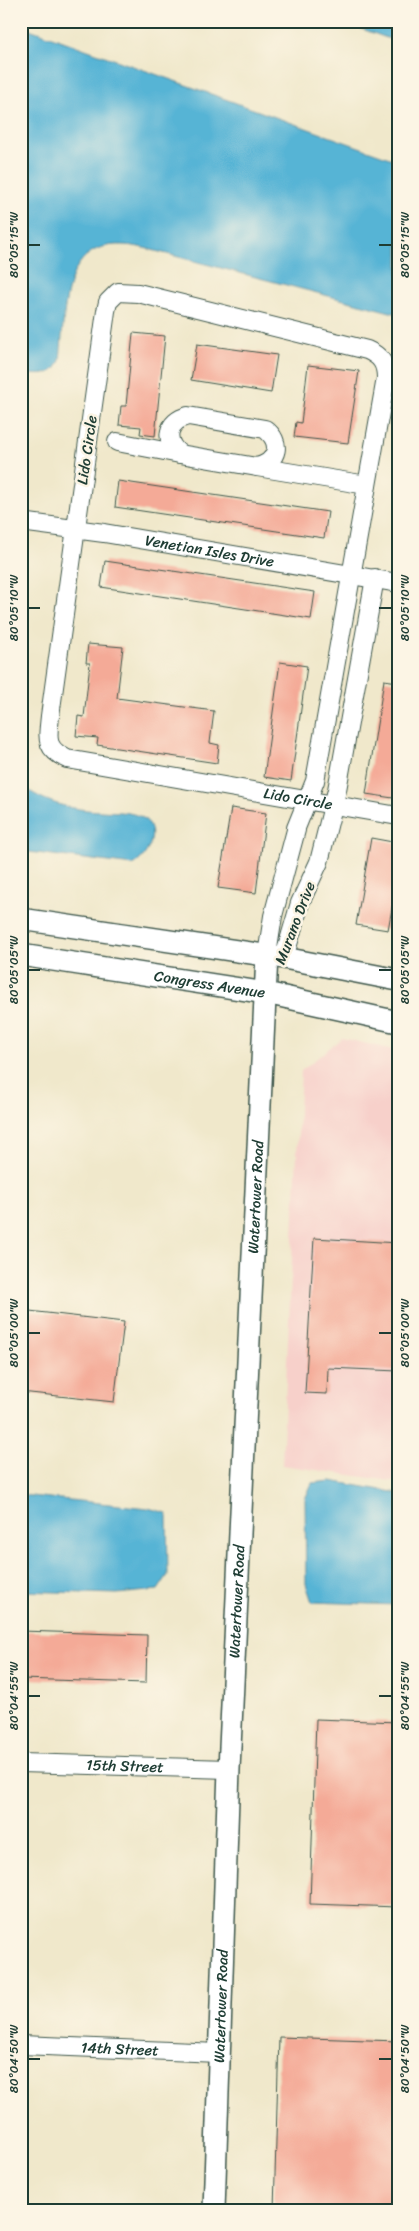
<svg xmlns="http://www.w3.org/2000/svg" width="419" height="2231" viewBox="0 0 419 2231" font-family="Sriracha,sans-serif">
<style>
.built{fill:#f7d0ca}
.water{fill:#56b4d5;stroke:#3a7884}
.building{fill:#f4aa97}
.lines{fill:none;stroke-linecap:round;stroke-linejoin:round}
.minor-casing{stroke:#3e574b;stroke-width:20}
.tertiary-casing{stroke:#3e574b;stroke-width:24}
.minor{stroke:#fff;stroke-width:18}
.tertiary{stroke:#fff;stroke-width:21}
.ticks{fill:none;stroke:#1f3d34;stroke-width:2}
.labels{text-anchor:middle;dominant-baseline:central;stroke-width:5;stroke-linejoin:round;paint-order:stroke}
.street-label{font-size:15px;fill:#1f3d34;stroke:#fcf5e5}
.neatline{fill:none;stroke:#1f3d34;stroke-width:2}
.ticks-label{font-size:12px;text-anchor:middle;fill:#1f3d34}
</style>
<rect width="100%" height="100%" fill="#fcf5e5"/>
<filter id="ink" filterUnits="userSpaceOnUse"><feTurbulence type="fractalNoise" baseFrequency=".02" numOctaves="2"/><feDisplacementMap in="SourceGraphic" scale="10" xChannelSelector="R" yChannelSelector="G"/><feConvolveMatrix kernelMatrix="1 2 1 2 8 2 1 2 1" color-interpolation-filters="sRGB"/></filter>
<filter id="wash" filterUnits="userSpaceOnUse"><feTurbulence type="fractalNoise" baseFrequency=".0096" numOctaves="4" result="noise"/><feDisplacementMap in="SourceGraphic" scale="20" xChannelSelector="R" yChannelSelector="G"/><feGaussianBlur stdDeviation="1.12" result="paint"/><feColorMatrix in="noise" values="0 0 0 0 0 0 0 0 0 0 0 0 0 0 0 0 0 1.4 0 .05"/><feComposite in="paint" operator="in"/></filter>
<g filter="url(#wash)">
<rect width="100%" height="100%" fill="#f0e8cb"/>
<path class="built" d="M342 1038 398 1051V1482L282 1465 301 1071Z"/>
<g class="water">
<path d="M340 21H398V42Z"/>
<path d="M21 26 398 161V314L144 248C61 229 66 301 60 360 54 378 38 375 21 373Z"/>
<path d="M21 785C44 803 72 810 101 811 113 812 127 811 139 816 162 825 150 856 133 865L21 851Z"/>
<path d="M331 1481 398 1493V1605L312 1602 306 1584 305 1499 312 1483Z"/>
<path d="M21 1495 148 1508 167 1513 168 1575 158 1590 117 1594 21 1591Z"/>
</g>
<g id="blocks">
<g class="building">
<path d="M133 333 165 336 155 436 140 434 141 427 119 425 121 406H126Z"/>
<path d="M197 344 277 355 271 393 191 380Z"/>
<path d="M308 365 359 371 348 443 294 437 296 422 301 423Z"/>
<path d="M118 481 328 512 324 538 115 507Z"/>
<path d="M105 561 315 592 311 619 101 587Z"/>
<path d="M88 644 123 647 117 698 214 711 210 743 219 745 217 763 97 745 98 738 76 736 78 716 84 717 90 663H86Z"/>
<path d="M280 662 307 666 291 781 264 777Z"/>
<path d="M384 680 398 682V769L393 798 366 794Z"/>
<path d="M231 808 266 813 256 893 218 888Z"/>
<path d="M371 838 398 843V875L388 930 356 925Z"/>
<path d="M314 1238 398 1243V1371L328 1368 327 1394 305 1393Z"/>
<path d="M21 1310 124 1322 114 1402 21 1392Z"/>
<path d="M21 1631 147 1635 146 1683 21 1679Z"/>
<path d="M316 1719 398 1722V1907L310 1904Z"/>
<path d="M279 2037 398 2041V2210H274Z"/>
</g>
</g>
</g>
<g filter="url(#ink)">
<use href="#blocks" fill-opacity="0" stroke="#3e574b" stroke-width="1"/>
<g class="lines">
<defs>
<g id="minor">
<path d="M188 416 265 429C282 442 279 461 257 467L180 454C163 441 167 421 188 416Z"/>
<path d="M117 442 180 454"/>
<path d="M257 467 367 485"/>
<path id="s1" d="M21 522 104 533 398 583"/>
<path id="s2" d="M267 955 273 916 296 830V828L315 781 386 378C386 364 381 356 367 350L138 293 118 292 108 302 106 311 50 716C48 738 44 748 67 759L398 816"/>
<path d="M284 958 300 903 319 862 337 790 375 578"/>
<path id="s3" d="M21 1763 229 1769"/>
<path id="s4" d="M21 2045 219 2053"/>
</g>
<g id="tertiary">
<path d="M21 919 284 958 398 980"/>
<path id="s5" d="M21 955 266 993 398 1022"/>
<path id="s6" d="M214 2210 229 1769 267 955"/>
</g>
</defs>
<use href="#minor" class="minor-casing"/>
<use href="#tertiary" class="tertiary-casing"/>
<use href="#minor" class="minor"/>
<use href="#tertiary" class="tertiary"/>
</g>
</g>
<path class="ticks" d="M28 245H40M379 245H392M28 608H40M379 608H392M28 970H40M379 970H392M28 1333H40M379 1333H392M28 1696H40M379 1696H392M28 2059H40M379 2059H392"/>
<g class="labels">
<g class="street-label">
<text transform="translate(87 450) rotate(-82)">Lido Circle</text>
<text stroke="none"><textPath href="#s1" startOffset="191">Venetian Isles Drive</textPath></text>
<text stroke="none"><textPath href="#s2" startOffset="1601">Lido Circle</textPath></text>
<text transform="translate(295 923) rotate(-69)">Murano Drive</text>
<text stroke="none"><textPath href="#s5" startOffset="191">Congress Avenue</textPath></text>
<text stroke="none"><textPath href="#s6" startOffset="1014">Watertower Road</textPath></text>
<text stroke="none"><textPath href="#s6" startOffset="609">Watertower Road</textPath></text>
<text stroke="none"><textPath href="#s3" startOffset="104">15th Street</textPath></text>
<text stroke="none"><textPath href="#s6" startOffset="204">Watertower Road</textPath></text>
<text stroke="none"><textPath href="#s4" startOffset="99">14th Street</textPath></text>
</g>
</g>
<rect width="419" height="2231" fill="none" stroke="#fcf5e5" stroke-width="55"/>
<rect x="28" y="28" width="364" height="2176" class="neatline"/>
<g class="ticks-label">
<text transform="translate(405 245) rotate(-90)" y="4">80°05'15"W</text>
<text transform="translate(14 245) rotate(-90)" y="4">80°05'15"W</text>
<text transform="translate(14 608) rotate(-90)" y="4">80°05'10"W</text>
<text transform="translate(405 608) rotate(-90)" y="4">80°05'10"W</text>
<text transform="translate(405 970) rotate(-90)" y="4">80°05'05"W</text>
<text transform="translate(14 970) rotate(-90)" y="4">80°05'05"W</text>
<text transform="translate(405 1333) rotate(-90)" y="4">80°05'00"W</text>
<text transform="translate(14 1333) rotate(-90)" y="4">80°05'00"W</text>
<text transform="translate(405 1696) rotate(-90)" y="4">80°04'55"W</text>
<text transform="translate(14 1696) rotate(-90)" y="4">80°04'55"W</text>
<text transform="translate(14 2059) rotate(-90)" y="4">80°04'50"W</text>
<text transform="translate(405 2059) rotate(-90)" y="4">80°04'50"W</text>
</g>
</svg>
